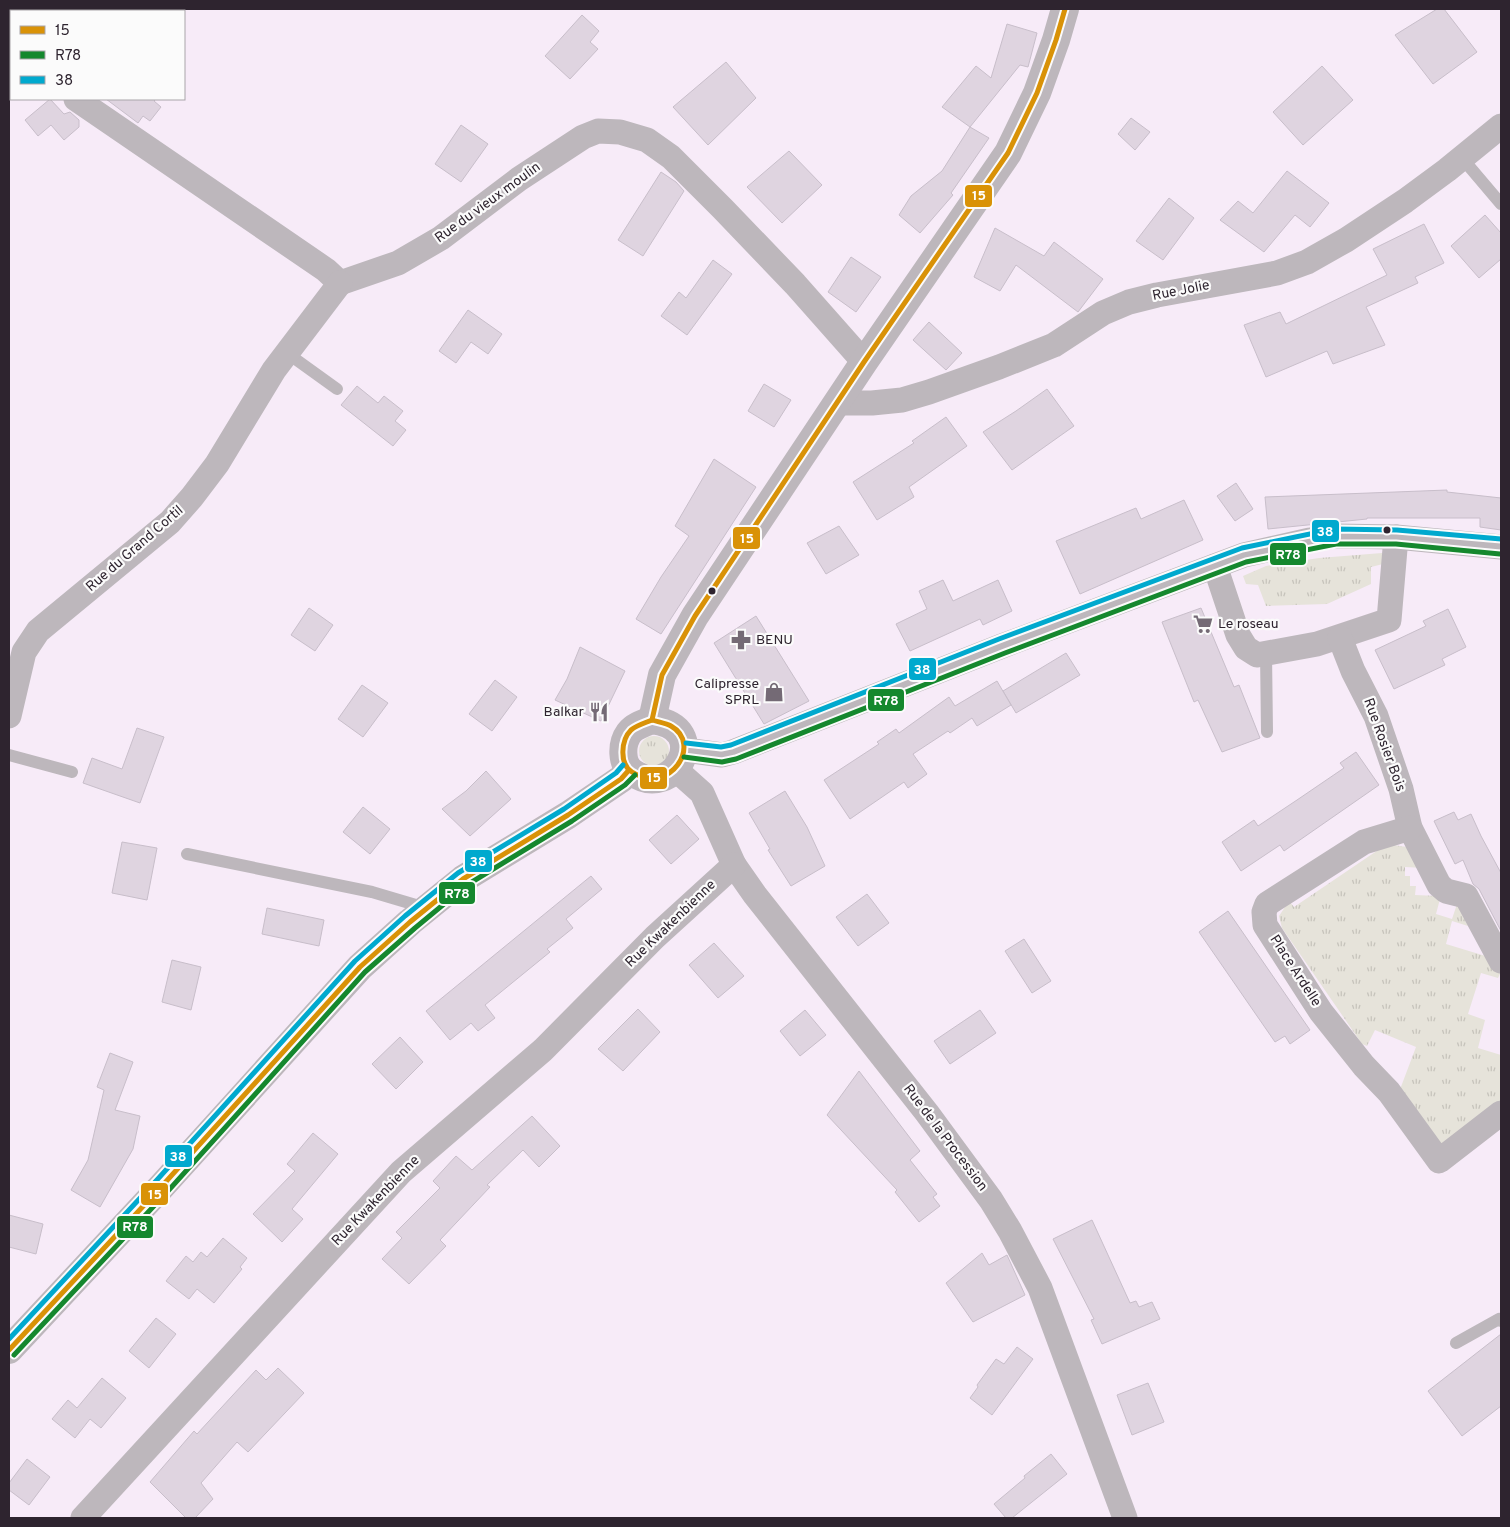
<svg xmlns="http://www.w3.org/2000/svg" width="1510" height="1527" viewBox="0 0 1510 1527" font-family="Overpass,sans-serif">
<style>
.grass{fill:url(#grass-tufts)}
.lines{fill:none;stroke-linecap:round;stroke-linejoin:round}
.stream{stroke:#9fbeca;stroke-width:7}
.building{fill:#dfd4e0;stroke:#c8beca}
.service{stroke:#bdb7bc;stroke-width:12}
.minor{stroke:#bdb7bc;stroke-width:25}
.tertiary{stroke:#bdb7bc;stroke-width:28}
.bus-1-casing{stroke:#fbfbfb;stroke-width:9}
.bus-2-casing{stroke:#fbfbfb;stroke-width:9}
.bus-3-casing{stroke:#fbfbfb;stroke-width:9}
.bus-1{stroke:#d99207;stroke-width:5}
.bus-2{stroke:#15882e;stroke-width:5}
.bus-3{stroke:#00a9ce;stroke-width:5}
.bus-dot{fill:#2e242f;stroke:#fbfbfb;stroke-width:2}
.labels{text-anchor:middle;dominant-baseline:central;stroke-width:4.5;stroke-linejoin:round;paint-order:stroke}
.street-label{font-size:14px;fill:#2e242f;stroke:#fbfbfb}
.poi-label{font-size:14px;fill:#2e242f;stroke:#fbfbfb;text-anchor:start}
.line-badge{stroke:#fbfbfb;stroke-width:2}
.badge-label{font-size:14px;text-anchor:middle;font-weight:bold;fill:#fff}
</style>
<defs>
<pattern id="grass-tufts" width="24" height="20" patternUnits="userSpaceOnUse" patternTransform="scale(1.25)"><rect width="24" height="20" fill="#e6e3da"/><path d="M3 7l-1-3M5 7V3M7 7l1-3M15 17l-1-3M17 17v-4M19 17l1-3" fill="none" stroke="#c6c3bb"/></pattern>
</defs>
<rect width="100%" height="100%" fill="#f7ebf8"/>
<g class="grass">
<path d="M1382 553 1383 564 1371 567V584L1327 604 1266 606 1258 585 1246 584 1243 576 1266 566 1319 558Z"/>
<circle cx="654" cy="751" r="15"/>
<path d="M1387 844 1413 848 1423 868 1405 867V876H1410V886H1416L1415 895 1438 896 1440 899 1436 914 1452 919 1457 904 1468 926 1452 921 1446 944 1492 958 1500 974 1498 978 1481 973 1468 1014 1485 1020 1478 1048 1501 1055V1106L1441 1152 1399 1092 1416 1047 1375 1030 1367 1046 1362 1044 1282 928 1279 916 1289 901 1294 907Z"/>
</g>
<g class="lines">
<path class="stream" d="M12 11 15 9"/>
</g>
<g class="building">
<path d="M1437 9H1444L1477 52 1433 84 1395 35Z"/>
<path d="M582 15 599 31 590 42 598 49 570 79 545 56Z"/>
<path d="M1007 24 1037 33 1028 67 1020 65 970 127 942 107 976 66 991 78Z"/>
<path d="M726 62 756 98 708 145 673 107Z"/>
<path d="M1322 66 1353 100 1303 145 1273 112Z"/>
<path d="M50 99 64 114 70 112 79 120V127L64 140 51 125 38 136 25 120Z"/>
<path d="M106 99H156L154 101 161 107 150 121 143 116 138 123Z"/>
<path d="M1131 118 1150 132 1135 150 1118 134Z"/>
<path d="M461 125 488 144 461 182 435 164Z"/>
<path d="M970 127 989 138 951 193 953 195 920 233 899 215 911 196 942 171Z"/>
<path d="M789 151 822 185 782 223 747 187Z"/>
<path d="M1287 171 1329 203 1310 227 1295 215 1264 252 1220 220 1238 201 1253 213Z"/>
<path d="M661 172 676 182 684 191 643 256 618 240Z"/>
<path d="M1169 198 1194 218 1163 260 1136 241Z"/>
<path d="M1485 215 1501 233V259L1479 278 1451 246Z"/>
<path d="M1424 224 1444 263 1415 277 1418 283 1366 307 1385 345 1333 364 1327 351 1266 377 1244 325 1280 312 1286 324 1387 275 1373 249Z"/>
<path d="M995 228 1044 256 1054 242 1103 279 1078 312 1016 265 1000 291 974 277Z"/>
<path d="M851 257 881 277 856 312 828 292Z"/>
<path d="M713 260 732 274 687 335 661 316 679 292 686 298Z"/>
<path d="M468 310 502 334 488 354 471 342 456 363 439 351Z"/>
<path d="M929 322 962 353 946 370 913 340Z"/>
<path d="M764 384 791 400 774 427 748 411Z"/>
<path d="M357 386 378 403 384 396 403 411 395 421 406 430 393 446 341 405Z"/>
<path d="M1047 389 1074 426 1012 470 983 432 1016 411Z"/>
<path d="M946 417 967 446 909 487 914 497 877 520 853 482 914 443 912 441Z"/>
<path d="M714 459 756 487 661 634 636 619 661 577 689 536 675 526Z"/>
<path d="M1236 483 1253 509 1235 521 1217 496Z"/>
<path d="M1447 490V492L1501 498V530L1480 527V518H1367V519L1268 529 1265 497Z"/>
<path d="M1184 500 1203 540 1080 594 1056 541 1136 508 1141 519Z"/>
<path d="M839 526 859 555 826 574 807 543Z"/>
<path d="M943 580 953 601 998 580 1012 611 983 625 980 619 910 651 896 624 927 609 919 591Z"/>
<path d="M309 608 333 625 315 651 291 635Z"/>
<path d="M1201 608 1234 687 1239 685 1260 738 1222 752 1198 700 1194 702 1162 622Z"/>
<path d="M1448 609 1466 647 1442 659 1445 665 1394 689 1375 650 1426 626 1423 621Z"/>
<path d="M756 616 809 701 764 724 714 643Z"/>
<path d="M580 647 625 671 601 721 555 700 567 679Z"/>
<path d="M1066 653 1080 675 1016 713 1003 691Z"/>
<path d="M495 680 517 697 492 731 469 714Z"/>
<path d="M997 681 1011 705 977 726 972 718 950 733 948 731 913 754 927 774 908 788 904 782 850 819 824 780 879 744 877 742 896 729 899 733 949 697 955 706Z"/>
<path d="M362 685 388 703 363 737 338 719Z"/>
<path d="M137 728 164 737 140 803 83 783 92 758 122 769Z"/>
<path d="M1356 752 1379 785 1284 851 1280 845 1241 871 1222 842 1254 820 1258 826 1297 800 1344 768 1340 763Z"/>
<path d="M486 771 511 799 470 836 442 809 466 791Z"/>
<path d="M785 791 807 827 825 866 791 886 768 850 770 849 749 813Z"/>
<path d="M363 807 390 829 370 854 343 832Z"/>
<path d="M1454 812 1458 820 1471 814 1481 836 1501 873V931L1479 889 1473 884 1463 860 1455 864 1434 821Z"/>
<path d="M677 815 699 839 671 864 649 840Z"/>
<path d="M122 842 157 848 147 900 112 893Z"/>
<path d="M591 876 602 889 566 919 573 928 547 949 550 952 485 1005 495 1018 478 1031 471 1023 450 1040 426 1011Z"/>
<path d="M867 894 889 923 858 946 836 917Z"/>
<path d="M267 908 324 920 319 946 262 934Z"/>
<path d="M1228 911 1310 1030 1290 1044 1285 1036 1275 1042 1199 932Z"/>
<path d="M1024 939 1051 981 1032 993 1005 951Z"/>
<path d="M714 943 744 976 718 998 689 965Z"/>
<path d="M172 960 201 967 191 1010 162 1002Z"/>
<path d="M638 1009 660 1032 623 1071 598 1049Z"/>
<path d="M805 1010 826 1035 800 1056 780 1031Z"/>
<path d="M980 1010 996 1033 950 1064 934 1041Z"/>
<path d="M400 1037 423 1062 396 1089 372 1064Z"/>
<path d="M110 1053 133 1062 115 1110 140 1116 133 1149 100 1207 71 1190 88 1160 104 1090 97 1087Z"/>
<path d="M859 1071 920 1151 910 1160 937 1194 933 1197 940 1206 919 1222 895 1192 897 1190 827 1115Z"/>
<path d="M532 1116 560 1146 539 1167 523 1150 487 1185 490 1187 440 1240 446 1246 409 1284 382 1259 402 1238 396 1232 440 1188 433 1181 456 1156 472 1170Z"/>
<path d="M313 1133 338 1154 292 1209 303 1219 282 1242 253 1214 295 1171 287 1164Z"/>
<path d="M9 1215 43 1224 36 1254 9 1247Z"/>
<path d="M1092 1220 1130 1303 1136 1301 1139 1307 1152 1302 1160 1319 1102 1344 1091 1320 1094 1319 1053 1239Z"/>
<path d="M223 1238 247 1258 240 1267 242 1269 214 1303 197 1289 189 1299 166 1281 186 1256 193 1262 201 1252 207 1257Z"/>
<path d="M982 1253 989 1265 1007 1255 1025 1295 973 1322 946 1283Z"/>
<path d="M156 1318 176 1334 149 1368 129 1351Z"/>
<path d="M1501 1334V1406L1462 1436 1428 1391Z"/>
<path d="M1017 1347 1033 1359 992 1415 970 1398 978 1387 977 1385 996 1359 1004 1364Z"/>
<path d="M278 1368 304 1393 248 1452 237 1442 201 1483 213 1499 195 1518H186L150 1482 194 1431 197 1434 256 1370 266 1380Z"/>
<path d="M102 1378 126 1398 101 1428 90 1419 75 1438 52 1419 68 1400 77 1408Z"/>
<path d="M1148 1383 1164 1422 1132 1435 1117 1395Z"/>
<path d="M1051 1454 1067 1474 1012 1518H1006L994 1504 1025 1478 1024 1476Z"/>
<path d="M27 1459 50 1477 29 1505 9 1490V1483Z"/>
</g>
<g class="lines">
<g class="service">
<path d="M1462 158 1501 204"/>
<path d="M287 353 337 389"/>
<path d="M1266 653 1267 732"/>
<path d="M9 755 72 772"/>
<path d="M187 854 372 892 426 908"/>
<path d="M1456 1343 1499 1319 1501 1321"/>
</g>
<g class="minor">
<path d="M9 31 11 34"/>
<path d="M76 99 326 270 340 283"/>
<path d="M340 283 398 263 441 238 519 179 583 137 598 131 620 132 647 140 671 157 723 209 795 284 864 362"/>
<path d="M836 403H872L902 400 929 392 999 367 1054 345 1103 313 1129 302 1157 295 1277 273 1307 262 1346 240 1405 201 1447 170 1501 126"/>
<path d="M1215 566 1238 635 1246 648 1257 655 1317 644 1389 620 1396 537"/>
<path d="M1340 638 1353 671 1376 716 1401 789 1410 828 1439 885 1446 891 1466 896 1501 961"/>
<path d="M9 716 24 652 38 631 170 522 192 497 217 464 274 370 340 283"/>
<path d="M685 750 722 755 733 752 1002 646 1244 555 1310 540 1335 536 1396 537 1501 547"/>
<path d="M675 769 702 793 734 865 755 895 927 1113 991 1200 1010 1231 1040 1288 1125 1518"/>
<path d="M1410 828 1364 842 1267 904 1264 912 1265 925 1321 1012 1364 1066 1389 1092 1439 1161 1501 1113"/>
<path d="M83 1518 401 1172 543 1050 655 937 734 865"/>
</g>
<g class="tertiary">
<path d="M652 720 662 675 695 616 864 362 1008 153 1037 93 1056 40 1065 9"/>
<path d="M652 720C714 727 674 803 632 772 621 764 621 744 629 733 634 726 644 723 652 720Z"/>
<path d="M9 1350 162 1186 360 967 410 922 463 879 568 815 621 779 629 770"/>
</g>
<defs>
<g id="bus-1">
<path d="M652 720 662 675 695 616 864 362 1008 153 1037 93 1056 40 1065 9"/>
<path d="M652 720C658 722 666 723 671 726 703 744 670 796 632 772 619 764 621 740 631 730 637 725 645 723 652 720Z"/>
<path d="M9 1350 162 1186 360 967 410 922 463 879 568 815 621 779 629 770"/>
</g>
<g id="bus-2">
<path d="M684 757 722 762 736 759 1005 653 1246 562 1336 544H1396L1500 554"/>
<path d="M14 1355 168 1191 365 972 415 928 467 885 572 821 625 785 635 775"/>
</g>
<g id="bus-3">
<path d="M686 743 721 747 731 745 999 639 1242 548 1334 529 1397 530 1501 539"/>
<path d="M9 1339 156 1181 355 961 405 916 458 873 564 809 616 773 623 765"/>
</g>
</defs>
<use href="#bus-1" class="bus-1-casing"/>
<use href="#bus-2" class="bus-2-casing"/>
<use href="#bus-3" class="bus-3-casing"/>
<use href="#bus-1" class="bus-1"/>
<use href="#bus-2" class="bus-2"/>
<use href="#bus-3" class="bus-3"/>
</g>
<defs>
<symbol id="supermarket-bare" viewBox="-9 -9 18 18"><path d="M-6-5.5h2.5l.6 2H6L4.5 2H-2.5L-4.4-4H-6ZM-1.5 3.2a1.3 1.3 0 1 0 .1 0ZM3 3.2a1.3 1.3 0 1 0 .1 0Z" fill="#746a75" stroke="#fbfbfb" stroke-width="2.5" paint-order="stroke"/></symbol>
<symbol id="pharmacy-bare" viewBox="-9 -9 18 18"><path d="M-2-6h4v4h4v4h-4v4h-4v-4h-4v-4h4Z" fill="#746a75" stroke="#fbfbfb" stroke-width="2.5" paint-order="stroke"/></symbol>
<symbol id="shop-bare" viewBox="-9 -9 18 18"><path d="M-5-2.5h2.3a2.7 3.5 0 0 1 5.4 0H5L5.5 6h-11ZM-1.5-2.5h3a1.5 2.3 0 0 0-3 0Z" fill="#746a75" stroke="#fbfbfb" stroke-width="2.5" paint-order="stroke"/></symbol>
<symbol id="restaurant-bare" viewBox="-9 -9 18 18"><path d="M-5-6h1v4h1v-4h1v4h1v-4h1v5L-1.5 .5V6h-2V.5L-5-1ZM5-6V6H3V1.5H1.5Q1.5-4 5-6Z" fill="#746a75" stroke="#fbfbfb" stroke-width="2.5" paint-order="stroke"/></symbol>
</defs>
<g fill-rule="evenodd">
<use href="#supermarket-bare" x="1189" y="610" width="28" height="28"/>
<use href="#pharmacy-bare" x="727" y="626" width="28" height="28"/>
<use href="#shop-bare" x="760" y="678" width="28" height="28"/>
<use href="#restaurant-bare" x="585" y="698" width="28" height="28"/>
</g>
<g class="bus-dot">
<circle cx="1387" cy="530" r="4.5"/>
<circle cx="712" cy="591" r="4.5"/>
</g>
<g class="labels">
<g class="street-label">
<text transform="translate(488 203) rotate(-36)">Rue du vieux moulin</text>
<text transform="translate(1181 291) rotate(-11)">Rue Jolie</text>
<text transform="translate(135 549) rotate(-41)">Rue du Grand Cortil</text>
<text transform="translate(1384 745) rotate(70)">Rue Rosier Bois</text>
<text transform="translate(671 924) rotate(-44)">Rue Kwakenbienne</text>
<text transform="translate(1295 971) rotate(57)">Place Ardelle</text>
<text transform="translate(945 1138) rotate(53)">Rue de la Procession</text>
<text transform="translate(376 1201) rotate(-46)">Rue Kwakenbienne</text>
</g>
<g class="poi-label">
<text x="1218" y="624">Le roseau</text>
<text x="756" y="640">BENU</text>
<text x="759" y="684" text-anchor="end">Calipresse<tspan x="759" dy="16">SPRL</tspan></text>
<text x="584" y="712" text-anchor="end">Balkar</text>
</g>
</g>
<g class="line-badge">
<rect x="964" y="184" width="29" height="24" rx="5" fill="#d99207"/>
<rect x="1311" y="519" width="29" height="24" rx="5" fill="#00a9ce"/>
<rect x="732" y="526" width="29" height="24" rx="5" fill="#d99207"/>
<rect x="1269" y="542" width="38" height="24" rx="5" fill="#15882e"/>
<rect x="908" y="657" width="29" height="24" rx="5" fill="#00a9ce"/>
<rect x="867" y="688" width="38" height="24" rx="5" fill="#15882e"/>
<rect x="639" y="766" width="29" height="24" rx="5" fill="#d99207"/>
<rect x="464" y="849" width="29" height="24" rx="5" fill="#00a9ce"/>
<rect x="438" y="881" width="38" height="24" rx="5" fill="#15882e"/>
<rect x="164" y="1144" width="29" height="24" rx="5" fill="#00a9ce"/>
<rect x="140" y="1182" width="29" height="24" rx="5" fill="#d99207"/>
<rect x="116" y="1215" width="38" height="24" rx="5" fill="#15882e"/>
</g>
<g class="badge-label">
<text x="979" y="200">15</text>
<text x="1325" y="536">38</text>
<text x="747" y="543">15</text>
<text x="1288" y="559">R78</text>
<text x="922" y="674">38</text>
<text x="886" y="705">R78</text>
<text x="654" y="782">15</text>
<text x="478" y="866">38</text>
<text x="457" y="898">R78</text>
<text x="178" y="1161">38</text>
<text x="155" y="1199">15</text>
<text x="135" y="1231">R78</text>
</g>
<rect width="1510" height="1527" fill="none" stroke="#2e242f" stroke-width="20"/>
<rect x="10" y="10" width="175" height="90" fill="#fbfbfb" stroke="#a9a5a9"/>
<rect x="20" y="26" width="25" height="8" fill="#d99207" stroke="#a9a5a9"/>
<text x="55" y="35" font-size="15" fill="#2e242f">15</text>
<rect x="20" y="51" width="25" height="8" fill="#15882e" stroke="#a9a5a9"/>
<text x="55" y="60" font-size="15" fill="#2e242f">R78</text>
<rect x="20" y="76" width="25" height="8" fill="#00a9ce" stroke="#a9a5a9"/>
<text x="55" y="85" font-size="15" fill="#2e242f">38</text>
</svg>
